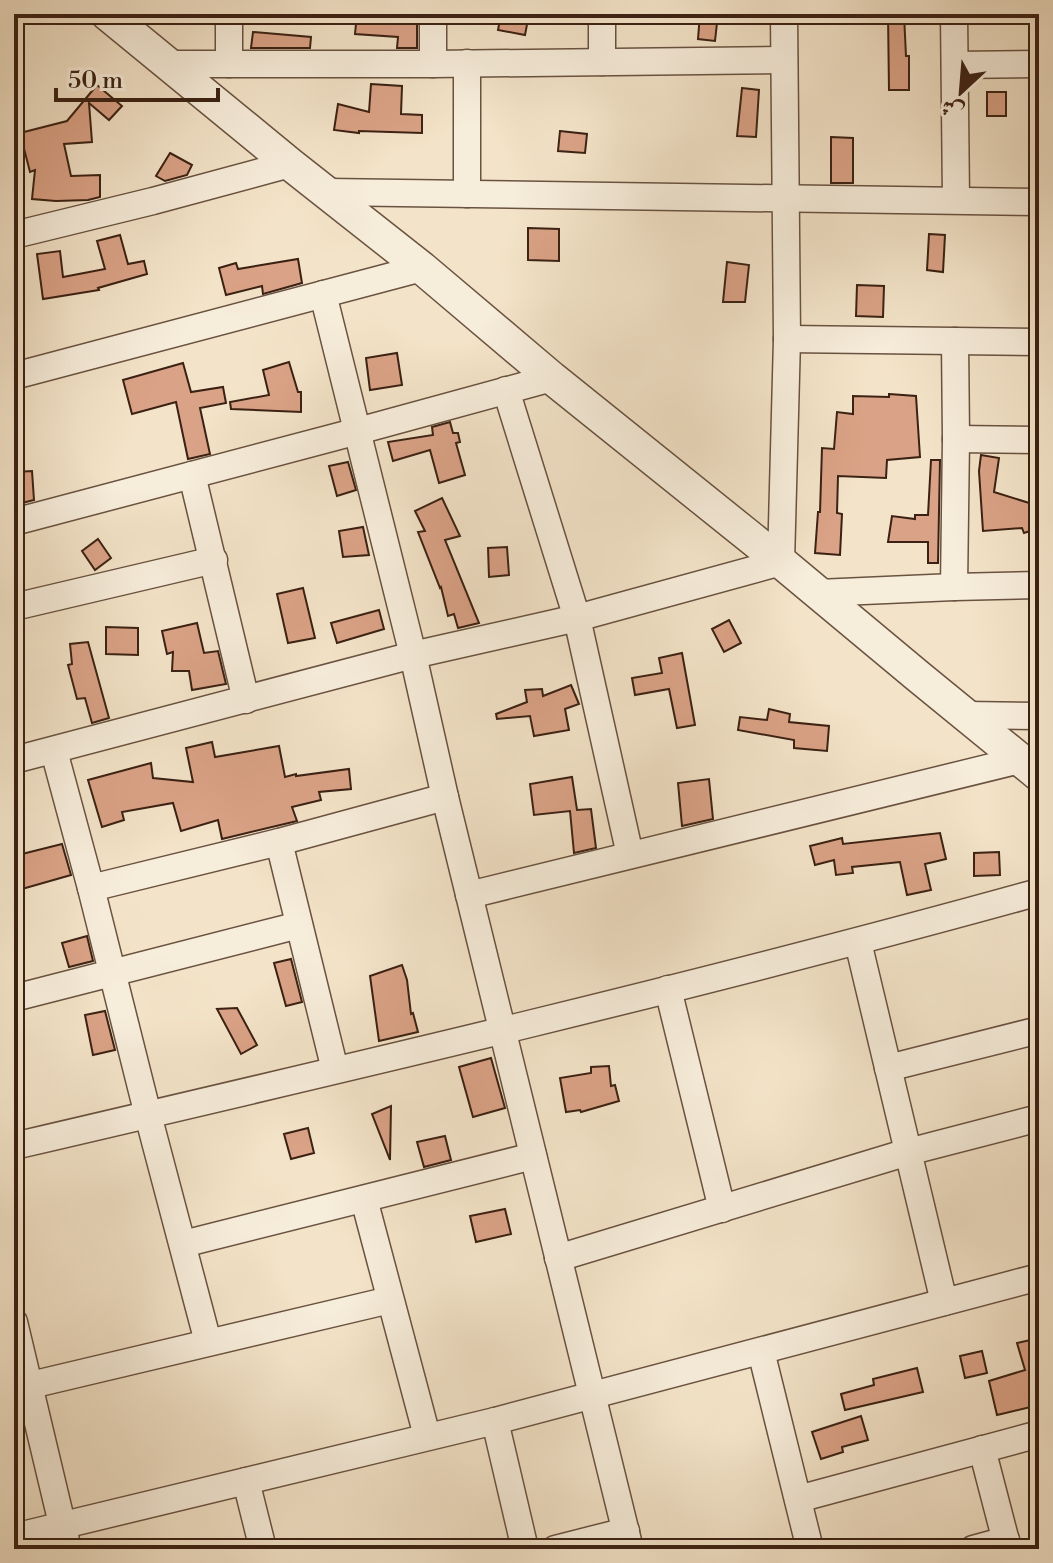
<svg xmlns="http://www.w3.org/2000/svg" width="1053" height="1563" viewBox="0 0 1053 1563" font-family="'Libre Bodoni',Amiri,serif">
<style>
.building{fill:#daa286;stroke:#3b2113;stroke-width:2}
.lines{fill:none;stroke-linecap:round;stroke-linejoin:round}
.minor-casing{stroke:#695240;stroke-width:29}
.tertiary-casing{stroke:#695240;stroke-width:35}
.minor{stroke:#f7eddb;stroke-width:26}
.tertiary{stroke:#f7eddb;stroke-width:32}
</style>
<rect width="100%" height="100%" fill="#f3e3c8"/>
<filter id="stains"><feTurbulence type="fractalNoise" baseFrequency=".0025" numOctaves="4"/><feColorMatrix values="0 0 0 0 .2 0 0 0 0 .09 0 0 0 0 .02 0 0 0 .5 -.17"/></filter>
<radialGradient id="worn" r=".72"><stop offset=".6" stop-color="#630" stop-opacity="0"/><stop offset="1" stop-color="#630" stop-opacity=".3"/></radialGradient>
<g class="building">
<path d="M357 14H417V48H397L398 37 355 34Z"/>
<path d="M501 14H529L525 35 498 30Z"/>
<path d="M700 14H718L715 41 698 39Z"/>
<path d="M888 14H904L906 56H909V90H889Z"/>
<path d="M253 32 311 37 310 48H251Z"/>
<path d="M371 84 402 86 401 114 422 115V133L359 131V133L334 130 338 104 369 112Z"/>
<path d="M97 85 122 106 109 120 89 103 92 142 64 144 71 176 100 175V197L88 200 56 201 32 199 35 170 30 172 20 133 67 121Z"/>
<path d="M742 88 759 90 756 137 737 136Z"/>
<rect x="987" y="92" width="19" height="24"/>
<path d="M560 131 587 134 585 153 558 151Z"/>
<path d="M831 137 853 138V183H831Z"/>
<path d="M170 153 192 165 187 175 165 181 156 176Z"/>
<path d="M528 228 559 229V261L528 260Z"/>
<path d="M929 234 945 235 943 272 927 270Z"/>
<path d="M120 235 128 264 144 261 147 274 98 288 99 290 43 299 37 254 60 251 63 277 105 269 97 241Z"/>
<path d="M298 259 302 283 263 294 262 286 226 295 219 268 236 263 238 269Z"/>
<path d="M727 262 749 265 745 302H723Z"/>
<path d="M857 285 884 286 883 317 856 316Z"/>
<path d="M397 353 402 385 370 390 366 358Z"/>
<path d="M289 362 298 392H301V412L231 409 230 402 269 395 263 370Z"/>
<path d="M183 363 191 392 223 387 226 403 200 408 210 454 188 459 176 402 132 414 123 380Z"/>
<path d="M889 394 916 396 920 457 887 460 886 478 838 476 837 513 842 514 840 555 815 553 818 512H820L822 448 834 449 837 412 853 414V396L889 397Z"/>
<path d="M450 422 453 433H458L460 442 456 443 465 475 439 483 430 450 393 461 388 442 433 435 432 427Z"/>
<path d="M981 455 999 458 994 492 1039 506V528L1024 533 1022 528 983 531 979 471Z"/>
<path d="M931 460H940L938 563H928V542H888L892 516 915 519V515H928Z"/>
<path d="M348 462 356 490 337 496 329 466Z"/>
<path d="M32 471 34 500 18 504 15 472Z"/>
<path d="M442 498 460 536 445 540 479 623 458 628 454 614 448 616 441 587 440 588 418 532 425 531 415 511Z"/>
<path d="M363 527 369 555 343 557 339 531Z"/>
<path d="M98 539 111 558 95 570 82 551Z"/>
<path d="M507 547 509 575 489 577 488 548Z"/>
<path d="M303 588 315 638 288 643 277 594Z"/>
<path d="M379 610 384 629 337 643 331 623Z"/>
<path d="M729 620 741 643 724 652 712 629Z"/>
<path d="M197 623 204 653 218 651 226 684 192 690 189 671H172L173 652 167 654 162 631Z"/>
<path d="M106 627 138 628V655L106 654Z"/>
<path d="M88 642 109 718 92 723 85 698 77 699 68 665 72 664 70 644Z"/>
<path d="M682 653 695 725 677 728 669 689 635 695 632 678 662 673 659 658Z"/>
<path d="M571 685 579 704 565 709 569 730 534 736 530 716 497 719 496 714 527 702 525 690 542 689 543 696Z"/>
<path d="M769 709 790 714 789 722 829 726 827 751 794 748V740L738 730 740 717 767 720Z"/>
<path d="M212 742 215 757 279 746 285 777 296 774V776L349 769 351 789 319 792 321 800 292 807 297 821 222 839 218 820 181 831 173 803 122 812 124 820 102 827 88 780 151 763 153 778 193 782 186 748Z"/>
<path d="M572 777 577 810 591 809 596 848 574 853 570 811 534 815 530 784Z"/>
<path d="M709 779 713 819 682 826 678 783Z"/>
<path d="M940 833 946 859 925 864 931 890 907 895 900 862 852 867 853 873 836 875 834 860 815 865 810 846 842 838 843 844Z"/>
<path d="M62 844 71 875 22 889 14 856Z"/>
<path d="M999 852 1000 875 974 876V853Z"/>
<path d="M87 936 93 961 69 967 62 943Z"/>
<path d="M291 959 302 1002 286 1006 274 963Z"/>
<path d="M402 965 407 980 411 1014 413 1013 418 1032 379 1041 370 976Z"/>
<path d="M237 1008 257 1045 241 1054 217 1009Z"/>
<path d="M105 1011 115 1050 93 1055 85 1015Z"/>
<path d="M491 1058 505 1108 473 1117 459 1067Z"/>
<path d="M609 1066 611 1086 615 1085 619 1101 581 1112 580 1110 566 1112 560 1078 591 1073V1067Z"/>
<path d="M391 1106 390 1160 372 1114Z"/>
<path d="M308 1128 314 1153 291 1159 284 1134Z"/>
<path d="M445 1136 451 1160 424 1167 417 1142Z"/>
<path d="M505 1209 511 1234 476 1242 470 1216Z"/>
<path d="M1039 1338V1405L997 1415 989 1381 1025 1370 1017 1343Z"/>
<path d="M982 1351 987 1373 965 1378 960 1356Z"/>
<path d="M917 1368 923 1392 845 1410 841 1394 874 1385 873 1379Z"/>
<path d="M861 1416 868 1440 842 1447 843 1452 821 1459 812 1432Z"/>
</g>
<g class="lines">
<defs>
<g id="minor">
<path d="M229 14V64"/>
<path d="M433 14V64"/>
<path d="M602 14V62"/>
<path d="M954 14 956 200"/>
<path d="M168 64H433L784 60"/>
<path d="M955 65 1039 64"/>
<path d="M327 192 1039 202"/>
<path d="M467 194V63"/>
<path d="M14 235 153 201 290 164"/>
<path d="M323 294 413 655 445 797 630 1549"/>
<path d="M787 339 1039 342"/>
<path d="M14 376 422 268"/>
<path d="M506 390 577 618 630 855"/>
<path d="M956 439 1039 440"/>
<path d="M192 475 246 700"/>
<path d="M14 522 358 431 552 378"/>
<path d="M954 587 956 439 955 341"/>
<path d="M818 593 954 587 1039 585"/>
<path d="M14 607 214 560"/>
<path d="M965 715 1039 716"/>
<path d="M54 751 91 888 148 1115 208 1342"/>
<path d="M14 760 413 655 577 618 781 562 787 339 784 14"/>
<path d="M279 842 335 1070"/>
<path d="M91 888 279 842 445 797"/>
<path d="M469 895 1020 760"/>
<path d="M858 942 944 1302"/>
<path d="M668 989 722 1209"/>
<path d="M14 998 299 925"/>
<path d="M888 1068 1039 1030"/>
<path d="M14 1146C357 1066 700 986 1039 892"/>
<path d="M364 1199 427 1436"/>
<path d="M183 1244 533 1156"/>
<path d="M558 1258 908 1152 1039 1118"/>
<path d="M14 1322 68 1549"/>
<path d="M761 1351 810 1549"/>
<path d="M14 1389 390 1300"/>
<path d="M495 1421 525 1549"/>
<path d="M982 1449 1008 1549"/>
<path d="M246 1481 263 1549"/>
<path d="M798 1499 1039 1434"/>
<path d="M14 1537 495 1421 1039 1277"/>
<path d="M555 1549 626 1531"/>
<path d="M973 1549 1006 1540"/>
</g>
<path id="tertiary" d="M107 14 290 164 422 268 552 378 781 562 919 677 1039 775"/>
</defs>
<use href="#minor" class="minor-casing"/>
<use href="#tertiary" class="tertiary-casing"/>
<use href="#minor" class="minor"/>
<use href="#tertiary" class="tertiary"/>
</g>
<rect width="1053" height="1563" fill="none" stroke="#f3e3c8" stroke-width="48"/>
<rect x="16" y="16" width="1021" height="1531" fill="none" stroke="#3b2113" stroke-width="4"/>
<rect x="24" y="24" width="1005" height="1515" fill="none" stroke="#3b2113" stroke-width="2"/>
<g transform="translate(961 92) rotate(206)" stroke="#f7eddb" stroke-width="6" paint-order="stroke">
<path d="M0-6L14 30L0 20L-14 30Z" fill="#3b2113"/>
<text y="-12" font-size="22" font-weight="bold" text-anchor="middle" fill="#3b2113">ش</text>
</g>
<path d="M56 88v12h162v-12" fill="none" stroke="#3b2113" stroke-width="4"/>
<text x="68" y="88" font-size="24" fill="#3b2113" stroke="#f7eddb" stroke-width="6" paint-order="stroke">50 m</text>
<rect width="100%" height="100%" filter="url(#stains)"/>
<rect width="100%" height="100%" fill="url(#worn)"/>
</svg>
